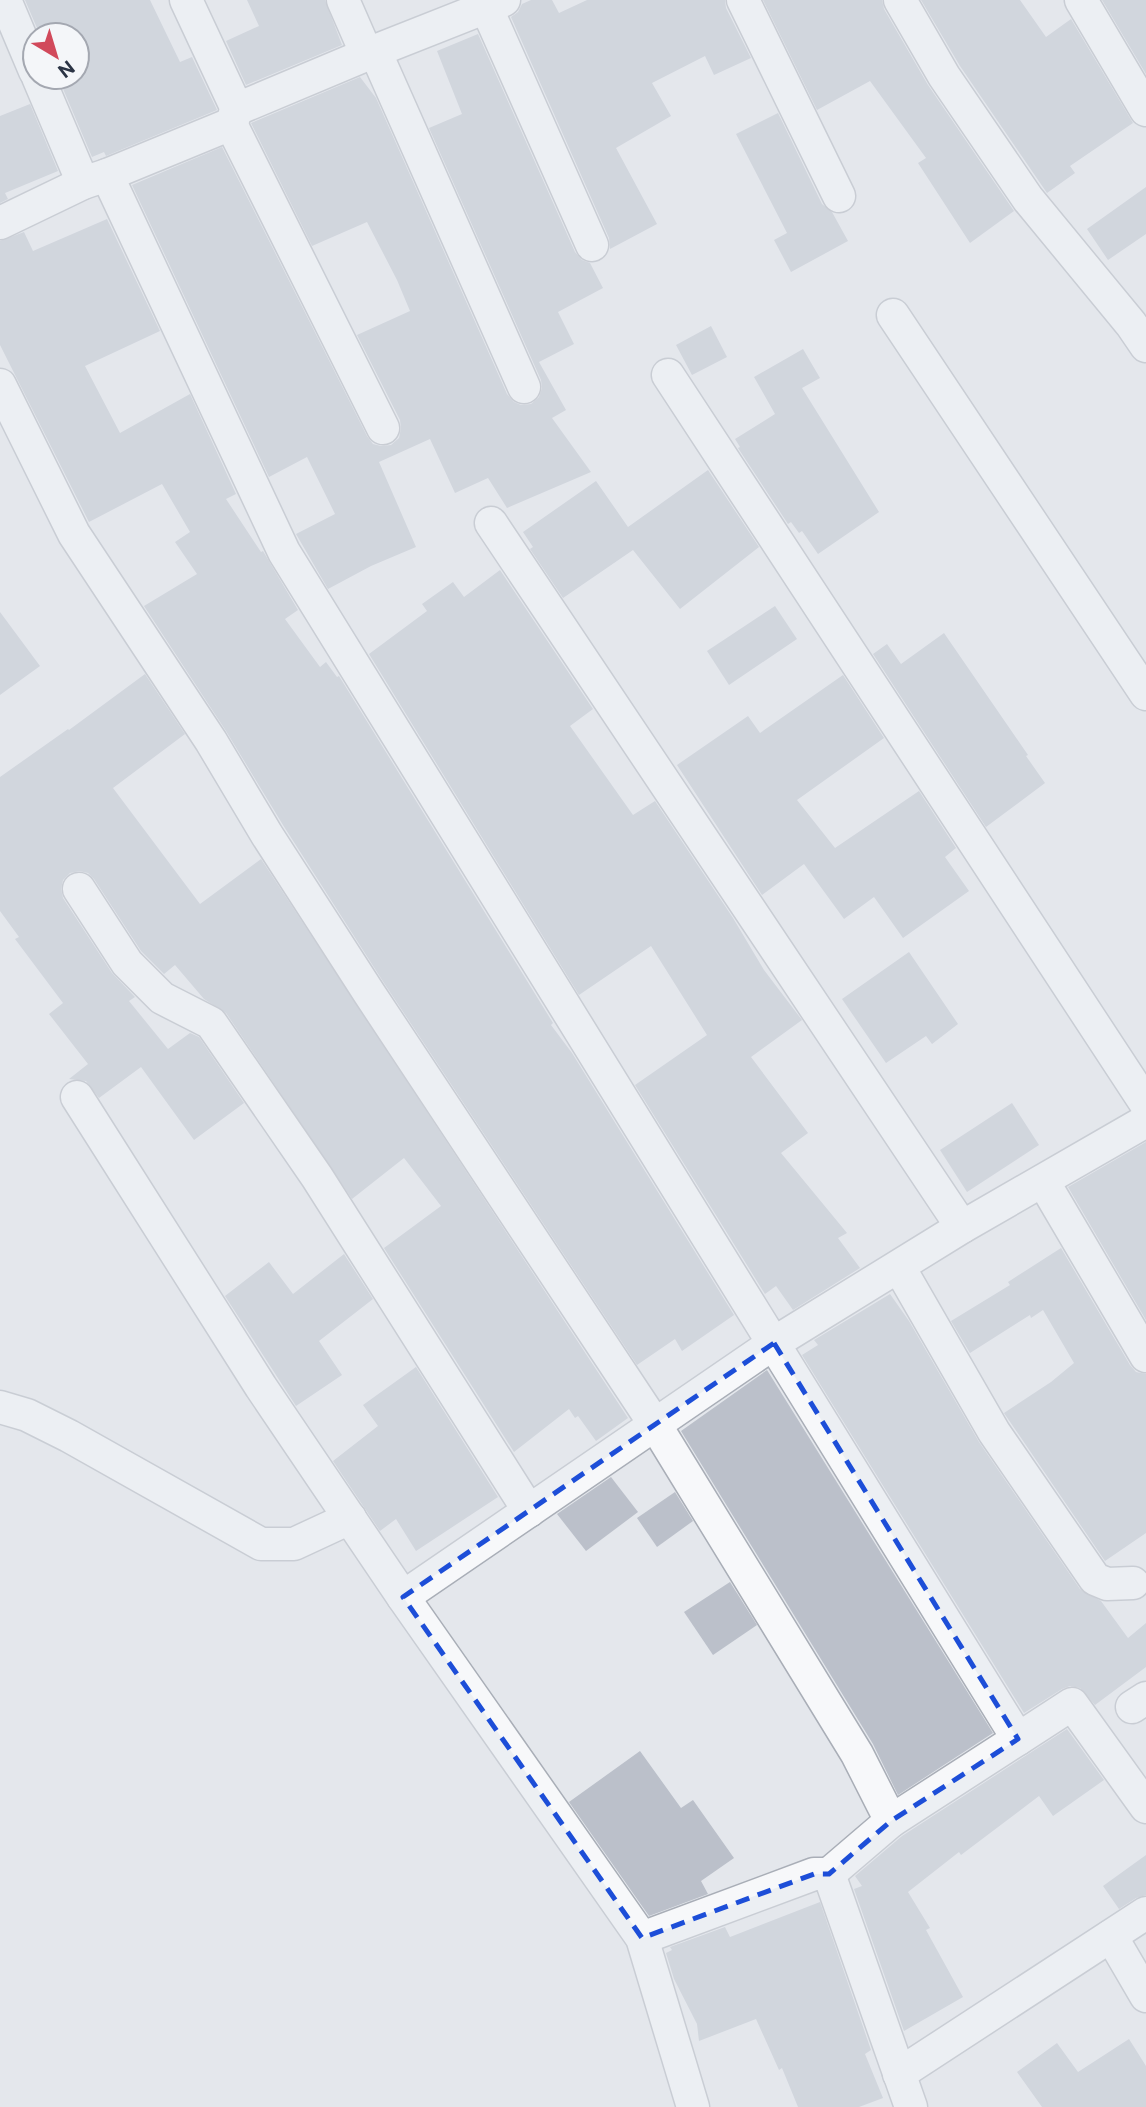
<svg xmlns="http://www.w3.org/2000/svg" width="1146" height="2107" viewBox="0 0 1146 2107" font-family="'Public Sans',sans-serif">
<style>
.building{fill:#bbc0ca}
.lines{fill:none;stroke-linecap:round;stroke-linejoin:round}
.minor-casing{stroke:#a9aeb7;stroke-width:35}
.minor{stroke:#f7f8fa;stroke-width:32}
.marked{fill:none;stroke:#1d4ed8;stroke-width:5;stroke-dasharray:14 9;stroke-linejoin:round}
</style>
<rect width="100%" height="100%" fill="#e4e7ec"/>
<g class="building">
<path d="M25 0H150L180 62 192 57 217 110 106 156 104 152 92 157 58 77H77V35H40Z"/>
<path d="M247 0H325L342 45 246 85 226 41 259 26Z"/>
<path d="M531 0H552L559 13 587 0H725L726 8 751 58 714 75 705 56 652 83 671 116 616 148 657 224 610 249 609 238 511 17 518 12 522 4Z"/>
<path d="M763 0H882L884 9 928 85 1014 211 970 243 918 163 926 158 870 81 817 110Z"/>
<path d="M921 0H1020L1046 37 1071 19 1133 123 1070 166 1075 173 1047 193 960 66Z"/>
<path d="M1102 0H1146V74Z"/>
<path d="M478 34 575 252 582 260 590 263 603 288 558 312 574 344 539 362 566 410 552 418 591 472 507 508 488 478 455 493 430 439 379 462 416 547 371 566 328 589 296 534 335 514 307 457 269 477 132 185 222 147 367 436 373 444 381 446 391 445 399 438 401 428 400 420 357 335 410 311 397 280 367 222 312 246 251 123 360 77 376 98 507 394 514 402 521 405 531 404 539 397 542 388 541 380 429 128 462 114 437 51Z"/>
<path d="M30 104 58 171 5 193 8 199 0 203V116Z"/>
<path d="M778 113 822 204 832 212 848 241 791 272 774 240 787 233 736 134Z"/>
<path d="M1146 187V234L1108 260 1087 229Z"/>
<path d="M107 219 160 331 85 366 120 433 190 394 236 494 226 499 261 552 263 551 298 610 285 619 320 667 326 662 337 677 339 676 553 1023 551 1025 572 1053 734 1315 682 1351 675 1339 637 1365 384 983 283 825 226 731 144 606 197 574 175 542 190 532 162 484 89 522 0 345V241L24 232 33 251Z"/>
<path d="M711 326 727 357 692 375 676 345Z"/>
<path d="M803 349 820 378 802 388 879 512 818 554 802 531 799 533 791 522 788 524 738 448 740 447 735 439 775 414 754 377Z"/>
<path d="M708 470 759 547 680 609 633 550 563 598 530 549 533 547 523 532 596 481 628 527Z"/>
<path d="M500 570 593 709 570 726 633 815 655 801 733 918 764 970 802 1020 751 1057 808 1133 781 1153 847 1233 838 1238 860 1268 793 1310 776 1286 765 1294 635 1085 707 1035 651 946 579 995 369 654 427 611 422 604 453 582 464 597Z"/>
<path d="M775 606 797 639 729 685 707 651Z"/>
<path d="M0 612 40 666 0 695Z"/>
<path d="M944 633 1028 755 1026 756 1045 783 986 827 873 654 887 644 901 664Z"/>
<path d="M145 674 185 734 113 788 200 904 261 859 628 1418 596 1441 578 1416 575 1418 569 1409 514 1452 384 1248 441 1206 404 1158 352 1199 226 1013 204 999 175 965 164 974 141 951 94 879 88 873 79 871 70 873 63 880 61 889 63 898 112 973 135 997 129 1001 168 1049 190 1033 199 1037 244 1103 194 1140 141 1067 99 1098 86 1081 69 1079 88 1064 49 1014 63 1003 15 939 19 937 0 911V777L68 729 69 730Z"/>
<path d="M843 675 884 738 797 800 835 848 919 791 956 848 945 857 969 891 903 938 874 897 844 919 804 864 762 895 677 765 748 716 760 733Z"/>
<path d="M909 952 958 1024 932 1044 926 1036 886 1063 842 999Z"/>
<path d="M1012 1103 1039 1145 967 1192 940 1150Z"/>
<path d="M1146 1142V1320L1068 1187Z"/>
<path d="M1061 1248 1130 1365 1136 1372 1146 1374V1533L1105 1561 1004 1413 1051 1382 1074 1363 1043 1310 1031 1318 1030 1315 970 1353 951 1321 1010 1285 1008 1282Z"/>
<path d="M344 1254 373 1299 319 1341 342 1375 296 1406 225 1296 269 1262 293 1294Z"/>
<path d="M890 1294 909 1321 979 1442 1080 1589 1101 1601 1128 1638 1146 1623V1667L1095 1705 1080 1688 1070 1686 1062 1689 1024 1713 802 1355 818 1345 814 1340Z"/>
<path d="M416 1367 498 1497 416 1551 396 1519 380 1531 333 1461 378 1426 363 1405Z"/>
<path d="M767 1370 993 1733 898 1795 873 1744 681 1431Z"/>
<path d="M611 1477 638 1512 586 1551 557 1514Z"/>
<path d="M675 1492 693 1521 657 1547 637 1518Z"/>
<path d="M730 1582 757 1625 713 1655 684 1612Z"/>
<path d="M1067 1729 1104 1780 1053 1816 1039 1796 961 1855 959 1852 908 1892 930 1928 926 1930 963 1997 904 2031 854 1889 862 1886 855 1876 902 1836Z"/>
<path d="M640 1751 681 1808 693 1800 734 1858 701 1881 708 1894 649 1916 569 1802Z"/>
<path d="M1146 1855V1895L1136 1898 1119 1909 1103 1886Z"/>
<path d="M820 1902 871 2050 865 2054 883 2098 859 2107H798L782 2068 779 2070 756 2019 699 2041 697 2024 674 1979 666 1953 672 1950 670 1947 725 1927 730 1937Z"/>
<path d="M1129 2039 1146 2066V2107H1042L1017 2072 1057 2043 1078 2072Z"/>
</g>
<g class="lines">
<defs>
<g id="minor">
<path d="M5 0 35 71"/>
<path d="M186 0 237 109"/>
<path d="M343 0 367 55"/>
<path d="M483 0 592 245"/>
<path d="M743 0 839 196"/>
<path d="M900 0 944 76 1028 199 1131 324 1146 346"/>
<path d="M1081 0 1146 110"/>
<path d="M375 51 524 387"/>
<path d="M38 77 83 183"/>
<path d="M231 124 383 428"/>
<path d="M107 175 231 124 237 109 375 51 504 0"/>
<path d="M0 223 83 183 107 175 284 552 1018 1739 891 1821 857 1754 656 1426 369 993 267 835 211 741 74 534 0 385"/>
<path d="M893 315 1146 694"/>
<path d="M668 375 1146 1104"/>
<path d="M491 523 962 1227"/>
<path d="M79 889 127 963 162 998 211 1023 317 1177 529 1511"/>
<path d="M77 1097 261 1387 403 1597 774 1343 962 1227 1146 1121"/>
<path d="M1043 1181 1146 1356"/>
<path d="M899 1267 994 1432 1095 1579 1107 1584 1133 1583"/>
<path d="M0 1407 27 1415 69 1436 261 1544H294L350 1518"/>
<path d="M403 1597 642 1938 693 2107"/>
<path d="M1132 1707 1146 1698"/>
<path d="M1018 1739 1072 1704 1146 1807"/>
<path d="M829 1874 891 1821"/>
<path d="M1111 1936 1146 1996"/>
<path d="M642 1938 814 1874H829L911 2107"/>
<path d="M899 2074 1146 1913"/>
</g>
</defs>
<use href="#minor" class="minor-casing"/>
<use href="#minor" class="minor"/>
</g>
<path d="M0 0H1146V2107H0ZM774 1343 1018 1739 891 1821 829 1874H814L642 1938 403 1597Z" fill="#e4e7ec" fill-opacity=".55" fill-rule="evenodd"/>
<path class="marked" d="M774 1343 1018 1739 891 1821 829 1874H814L642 1938 403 1597Z"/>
<g transform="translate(56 56) rotate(142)"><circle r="33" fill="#f4f6f9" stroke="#a4a8b1" stroke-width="2"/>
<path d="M0-5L12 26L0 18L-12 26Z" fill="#d1495b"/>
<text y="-10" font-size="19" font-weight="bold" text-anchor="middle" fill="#2b3445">N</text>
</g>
</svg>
